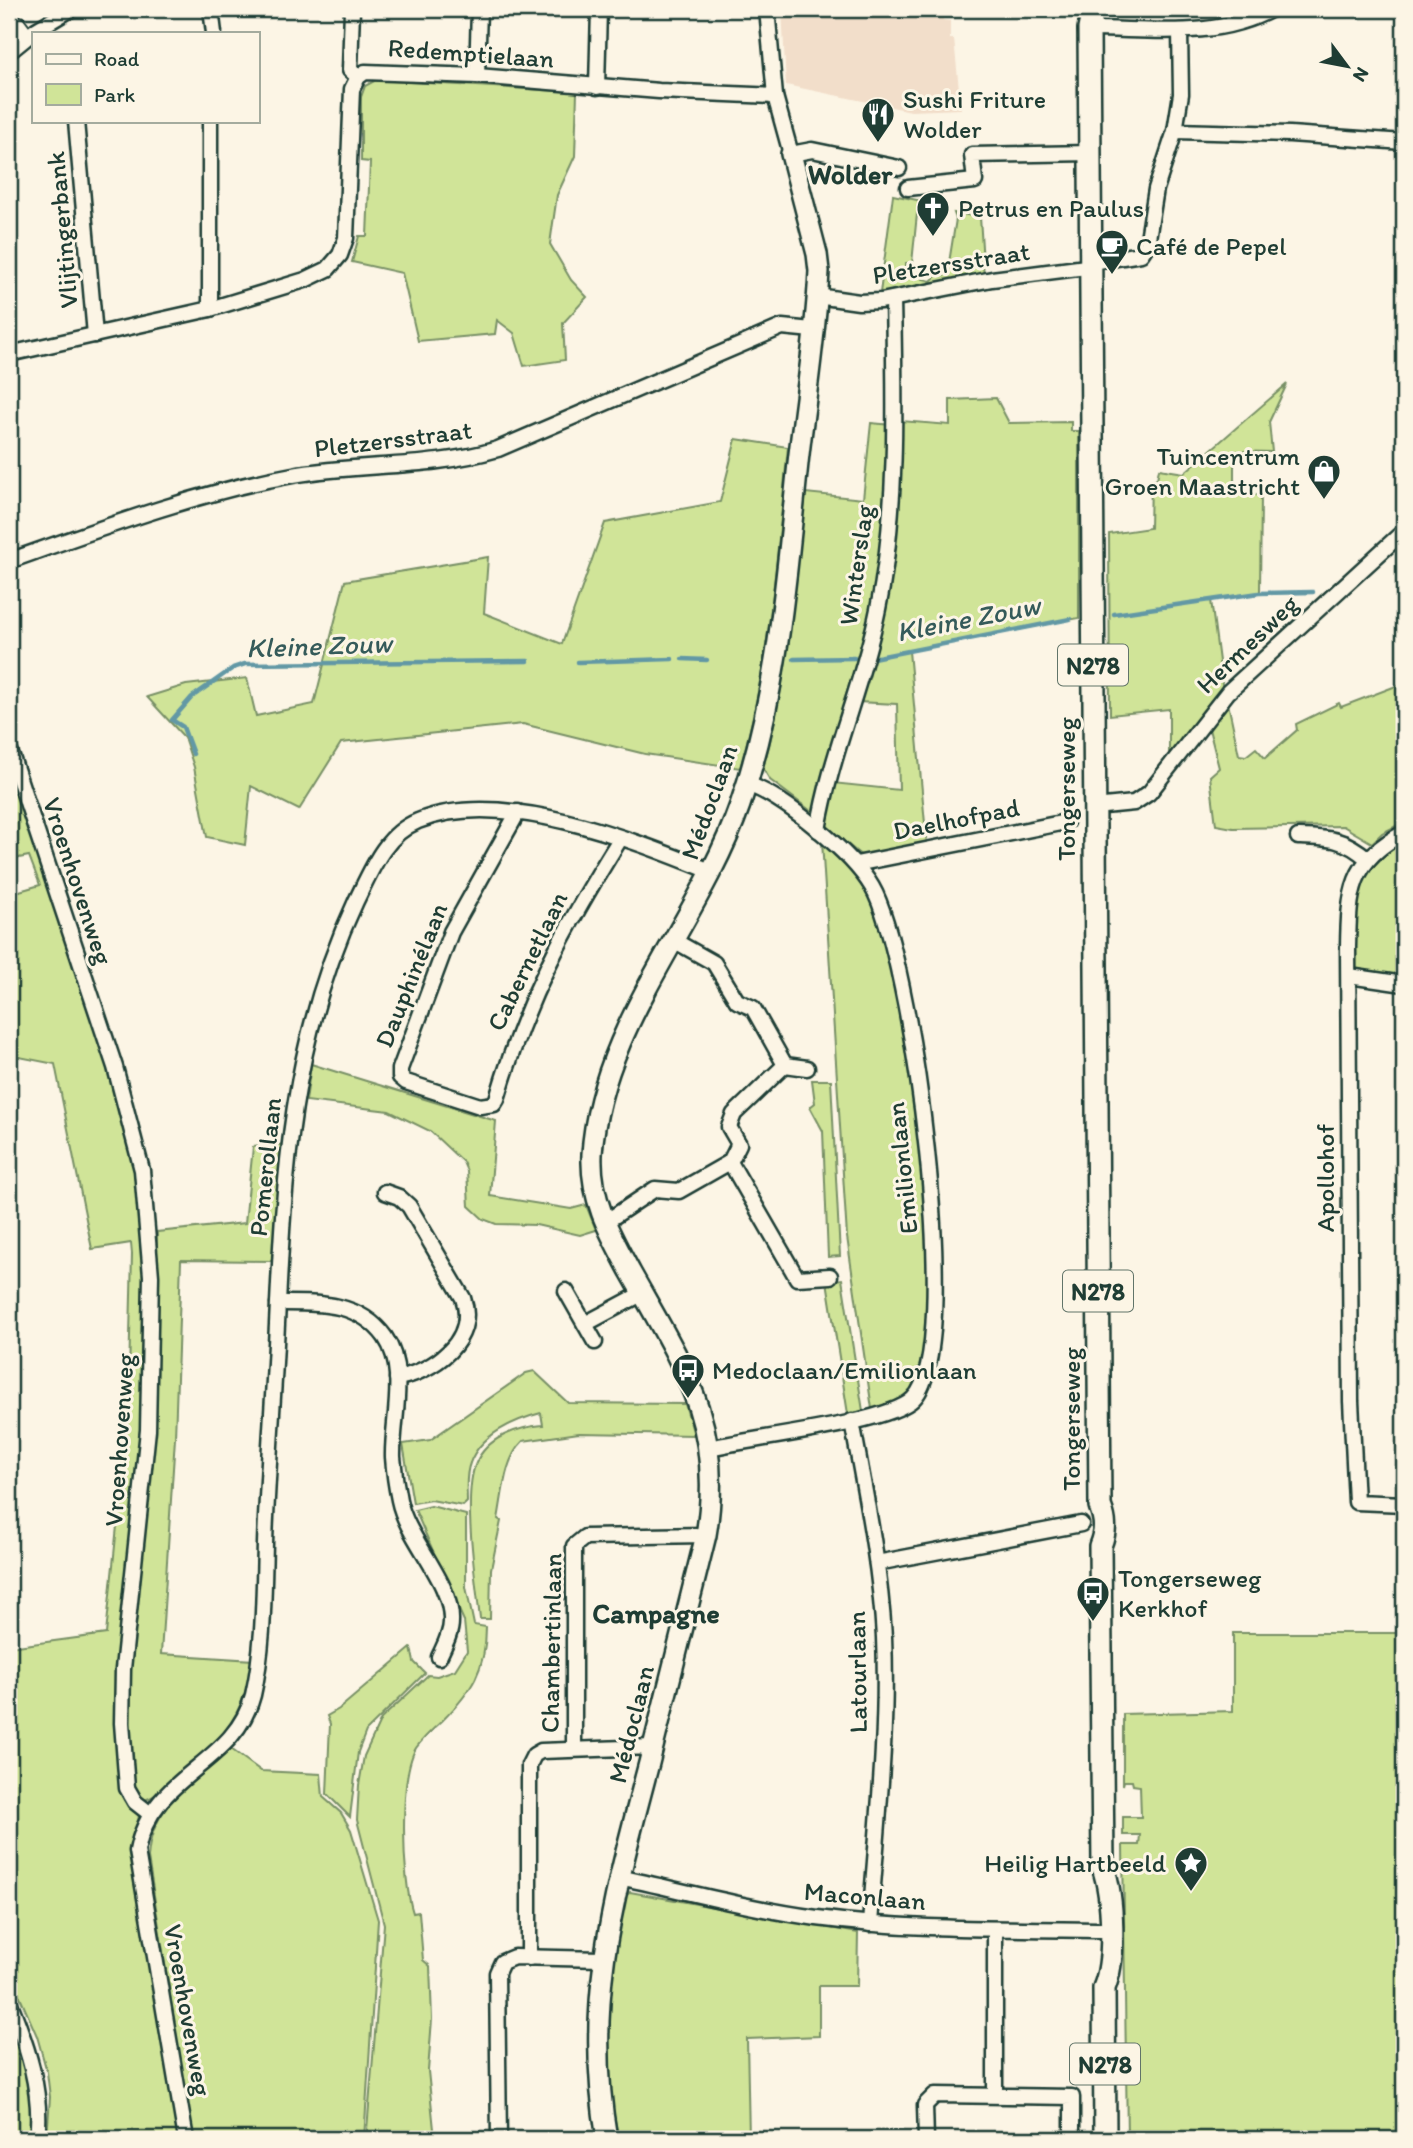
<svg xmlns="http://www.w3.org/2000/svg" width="1413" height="2148" viewBox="0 0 1413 2148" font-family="Itim,sans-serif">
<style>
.built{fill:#f2deca}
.green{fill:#d0e498;stroke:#789066;stroke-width:2}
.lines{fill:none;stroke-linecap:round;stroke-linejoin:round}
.stream{stroke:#6298a5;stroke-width:4.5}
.street-casing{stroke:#1f3d34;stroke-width:19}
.secondary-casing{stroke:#1f3d34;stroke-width:24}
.primary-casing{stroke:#1f3d34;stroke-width:26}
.street{stroke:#fcf5e5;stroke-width:14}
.secondary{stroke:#fcf5e5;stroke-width:19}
.primary{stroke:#fcf5e5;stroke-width:21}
.labels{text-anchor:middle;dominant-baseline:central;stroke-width:6;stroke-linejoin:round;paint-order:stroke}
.shield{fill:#fcf5e5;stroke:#617469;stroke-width:2}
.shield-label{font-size:24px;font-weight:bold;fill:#1f3d34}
.street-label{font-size:26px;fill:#1f3d34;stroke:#fcf5e5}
.poi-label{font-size:26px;fill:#1f3d34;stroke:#fcf5e5;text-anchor:start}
.neighbourhood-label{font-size:28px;font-weight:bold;fill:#1f3d34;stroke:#fcf5e5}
.water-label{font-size:28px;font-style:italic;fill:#355b5a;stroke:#fcf5e5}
</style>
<rect width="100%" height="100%" fill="#fcf5e5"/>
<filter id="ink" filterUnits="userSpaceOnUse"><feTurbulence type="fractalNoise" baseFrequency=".0143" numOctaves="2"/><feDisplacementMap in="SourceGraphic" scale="14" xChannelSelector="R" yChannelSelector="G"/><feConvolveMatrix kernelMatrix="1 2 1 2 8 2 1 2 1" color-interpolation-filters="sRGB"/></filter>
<g filter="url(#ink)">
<path class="built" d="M782 9H943V20L950 21V39H954L961 109 911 111 786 85Z"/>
<g class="green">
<path d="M376 80 577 92 575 156 557 195 550 244 571 280 587 297 563 323 565 360 524 366 514 333 497 320 495 334 418 341 402 273 352 262 359 236H367L370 162 361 161V97L365 86Z"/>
<path d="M893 195 922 201 920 213 917 214 912 263H906V275L918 277 920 272 923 279 931 281 937 275 944 276 948 269 956 219 954 213 980 217 984 278 880 293Z"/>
<path d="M1287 384 1269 422 1272 452 1234 451V494L1261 495 1260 593 1211 600 1223 692 1169 761V709L1110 715 1109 534 1150 528 1151 482 1157 479 1159 469 1184 473Z"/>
<path d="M996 398 1009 423 1071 422V431H1079V618L909 651 927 845 863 857 822 823 833 783 899 790 897 704 857 702 901 421 950 425V400Z"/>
<path d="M871 423 891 425 880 583 815 814 770 780 763 768C789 679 794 585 806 493L863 499Z"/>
<path d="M736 439 788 447C777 555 770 664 740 768L645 754 523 724 341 743 299 810 251 786 245 845 207 837 194 767 184 737 147 697 186 685 247 678 256 716 314 704 345 581 488 557 484 613 562 644 605 523 720 502Z"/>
<path d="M1404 683V822L1382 833 1372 843 1343 826 1233 828 1216 825 1210 776 1219 768 1207 721 1228 703 1239 755 1246 756 1256 748 1265 758 1297 730 1296 724 1339 703 1341 707Z"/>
<path d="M9 768 124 1099 139 1177 148 1335 121 1787 124 1800 139 1816 130 1851 178 2139H47L50 2097 47 2072 37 2036 9 1972V1647L106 1634 128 1418 132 1254 131 1243 92 1249 55 1064 9 1055V894L40 885 29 856 9 860Z"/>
<path d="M1404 837V980L1352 973V902L1371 860Z"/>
<path d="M822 841 834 850 866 887 887 941 917 1107 929 1251 926 1352 909 1395 888 1406 872 1409 847 1237Z"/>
<path d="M311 1064 496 1121 490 1196 571 1209 586 1205 596 1230 580 1235 536 1225 496 1224 483 1219 469 1206 467 1171 463 1162 430 1131 389 1111 306 1101Z"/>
<path d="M812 1080H831L840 1256 828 1257 823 1131 810 1107 815 1103Z"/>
<path d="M285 1144 274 1261 181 1260 175 1438 161 1654 253 1660C242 1723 221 1739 175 1778 166 1786 155 1798 144 1800L139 1798 131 1779 127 1734 130 1652 154 1442 157 1232 245 1223 253 1147Z"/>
<path d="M842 1279 863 1411 848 1414 827 1281Z"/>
<path d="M534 1371 568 1403 685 1404 694 1435 579 1433 523 1441C504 1459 503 1495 498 1519L501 1521 491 1569 490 1619H480C476 1583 462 1494 476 1463 487 1437 518 1427 543 1425L541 1413C514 1420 480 1435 470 1463 465 1475 467 1490 467 1502L463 1506 431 1500 413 1503 403 1444 430 1440 526 1373Z"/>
<path d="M431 1506 466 1515V1587L474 1625 486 1627C486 1670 472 1691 442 1721 433 1729 423 1738 416 1748 399 1777 402 1880 413 1913L419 1912 423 1960 430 1966 432 2019 428 2071 435 2139H369L367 2130 384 1924 357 1820 359 1785 364 1756 381 1719 428 1675 437 1676 455 1670 467 1651 464 1621 415 1510Z"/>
<path d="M1233 1633H1404V2139H1127L1123 1845H1139L1140 1835H1123V1817H1141L1140 1786 1133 1785 1132 1781H1124L1123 1785V1714L1233 1711Z"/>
<path d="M411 1648 414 1662 425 1673 366 1731 358 1752 350 1817 327 1794 330 1724 327 1716 339 1709Z"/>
<path d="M231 1749 261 1771 321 1774 323 1797 341 1813 351 1830 378 1920 364 2139H193L148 1858C151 1802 195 1784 231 1749Z"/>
<path d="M630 1892 858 1933 857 1986H819V2036L747 2039 749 2139H619C615 2120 610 2100 608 2081 602 2019 612 1957 625 1897Z"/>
<path d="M9 2019C28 2062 32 2093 34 2139H9Z"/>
</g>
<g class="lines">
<g class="stream">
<path d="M1114 614 1259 593 1313 592"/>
<path d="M873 658 1070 619"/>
<path d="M682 659 707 660"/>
<path d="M794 659 854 658"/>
<path d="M578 662 672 659"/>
<path d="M193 754 183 727 172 720 192 697 233 668 245 664 528 661"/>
</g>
<defs>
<g id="street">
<path d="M211 9 214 33"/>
<path d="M352 9 350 70 358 77"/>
<path d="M767 9 775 96 791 154 812 150 899 168"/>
<path d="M9 28 18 24 27 36"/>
<path d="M1089 29C1150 29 1215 40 1272 9"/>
<path d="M9 52 36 30 71 9"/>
<path d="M477 76 479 9"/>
<path d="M597 87 599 9"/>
<path d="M76 121 95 335"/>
<path d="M210 121V309"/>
<path d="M1175 131 1290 134 1404 142"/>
<path d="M908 188 975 181 972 155 1091 153"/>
<path d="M817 296 859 302 881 301 992 279 1086 267 1098 261 1141 254 1147 245 1156 189 1175 131 1181 94 1180 31"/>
<path d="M9 354 210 309 305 280 328 269 340 255 346 238 352 89 358 77 365 72 477 76 659 91 775 96"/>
<path d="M9 561C99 529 199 492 293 475 362 463 431 469 498 449L782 327 812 330"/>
<path d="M9 748 115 1067 142 1170 151 1276 148 1430 123 1669 122 1723 127 1788 135 1802 149 1813"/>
<path d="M1094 807 1134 803 1149 793 1228 692 1404 531"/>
<path d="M518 812 451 932 400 1069V1077L406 1082 480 1106 494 1104 497 1099C527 997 564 929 620 839"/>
<path d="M818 830C831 753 863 684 878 609 898 510 895 399 893 299"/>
<path d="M1404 833C1350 860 1349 893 1348 947L1351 1401 1356 1502 1404 1504"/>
<path d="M1298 837C1329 838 1344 838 1368 859"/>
<path d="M856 864 1066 822"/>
<path d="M675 941 714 963 737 1001 753 1008 785 1065 807 1068"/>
<path d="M1349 976 1404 984"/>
<path d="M730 1162 739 1144 729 1127 734 1114 785 1065"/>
<path d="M385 1192 399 1197 409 1206 463 1298C478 1340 433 1372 397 1378"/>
<path d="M604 1223 655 1189 679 1191 730 1162 797 1278 830 1276"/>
<path d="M566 1291 595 1342"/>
<path d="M278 1303C317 1303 359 1301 385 1337 408 1370 392 1420 393 1457 394 1471 396 1486 399 1500 407 1540 453 1582 451 1622 451 1634 444 1646 439 1657"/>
<path d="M585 1324 643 1293"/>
<path d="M852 1421C865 1493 880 1564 884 1637 888 1732 877 1829 870 1924"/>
<path d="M709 1448C750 1438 888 1424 913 1399 966 1348 910 951 872 887 853 854 783 796 747 784"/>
<path d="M877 1563 1081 1524"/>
<path d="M574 1749V1546L585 1537 706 1535"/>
<path d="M619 1877C685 1891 750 1909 817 1918 914 1931 1012 1928 1110 1930"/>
<path d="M995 1930V2095"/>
<path d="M529 1958V1765L534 1755 541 1751 653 1747"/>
<path d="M9 2001C27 2045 43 2091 37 2139"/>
<path d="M186 2139 137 1851C152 1772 234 1767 253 1695 266 1639 263 1576 266 1518 269 1453 274 1389 277 1324 284 1174 291 1039 356 901 371 871 384 835 418 821 502 787 633 840 713 872"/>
<path d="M499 2139 497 1973 502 1962 514 1957 602 1959"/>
<path d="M926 2139 925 2105 935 2095 1072 2097V2139"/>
</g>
<path id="secondary" d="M607 2139C583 2000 614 1896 649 1763 668 1687 687 1611 706 1535 725 1425 682 1364 631 1273 610 1234 590 1200 592 1154 600 1026 699 923 740 805 778 695 786 579 798 463 805 400 816 335 819 271L817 254 791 154"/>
<path id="primary" d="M1093 9 1089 29 1100 1506C1106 1521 1106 1531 1100 1546L1103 1867C1113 1896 1116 1959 1104 1988L1105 2139"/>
</defs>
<use href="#street" class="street-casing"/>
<use href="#secondary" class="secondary-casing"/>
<use href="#primary" class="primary-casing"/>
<use href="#street" class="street"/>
<use href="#secondary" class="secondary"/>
<use href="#primary" class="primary"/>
</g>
</g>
<defs>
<symbol id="restaurant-pin" viewBox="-11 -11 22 30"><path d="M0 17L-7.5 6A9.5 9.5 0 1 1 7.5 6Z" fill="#1f3d34" stroke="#fcf5e5"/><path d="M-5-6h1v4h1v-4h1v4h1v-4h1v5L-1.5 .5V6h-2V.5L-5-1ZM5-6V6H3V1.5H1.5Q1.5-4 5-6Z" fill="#fff"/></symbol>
<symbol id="church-pin" viewBox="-11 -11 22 30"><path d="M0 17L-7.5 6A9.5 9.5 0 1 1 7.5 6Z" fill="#1f3d34" stroke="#fcf5e5"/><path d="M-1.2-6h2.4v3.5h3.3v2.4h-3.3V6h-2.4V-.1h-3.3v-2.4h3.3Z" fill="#fff"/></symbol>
<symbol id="cafe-pin" viewBox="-11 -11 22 30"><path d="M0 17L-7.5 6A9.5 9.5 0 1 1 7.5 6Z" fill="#1f3d34" stroke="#fcf5e5"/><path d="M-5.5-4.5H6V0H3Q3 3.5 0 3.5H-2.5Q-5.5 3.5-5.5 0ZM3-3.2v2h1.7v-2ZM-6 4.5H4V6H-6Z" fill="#fff"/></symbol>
<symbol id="shop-pin" viewBox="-11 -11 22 30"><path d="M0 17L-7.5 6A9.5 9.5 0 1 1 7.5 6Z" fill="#1f3d34" stroke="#fcf5e5"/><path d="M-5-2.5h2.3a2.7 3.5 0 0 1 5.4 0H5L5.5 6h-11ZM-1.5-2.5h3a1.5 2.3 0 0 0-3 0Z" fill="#fff"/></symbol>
<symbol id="bus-pin" viewBox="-11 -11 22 30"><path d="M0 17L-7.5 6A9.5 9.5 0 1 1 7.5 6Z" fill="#1f3d34" stroke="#fcf5e5"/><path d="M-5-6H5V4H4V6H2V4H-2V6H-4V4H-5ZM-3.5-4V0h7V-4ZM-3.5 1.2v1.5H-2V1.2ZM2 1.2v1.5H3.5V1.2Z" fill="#fff"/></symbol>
<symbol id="sight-pin" viewBox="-11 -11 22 30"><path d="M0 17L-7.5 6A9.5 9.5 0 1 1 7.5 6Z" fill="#1f3d34" stroke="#fcf5e5"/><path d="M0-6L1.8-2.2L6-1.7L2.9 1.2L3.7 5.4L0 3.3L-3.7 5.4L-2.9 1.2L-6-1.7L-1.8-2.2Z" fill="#fff"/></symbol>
</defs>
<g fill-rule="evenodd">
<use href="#restaurant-pin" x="859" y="95" width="38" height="52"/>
<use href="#church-pin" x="914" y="189" width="38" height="52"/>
<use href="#cafe-pin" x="1093" y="227" width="38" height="52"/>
<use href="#shop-pin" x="1305" y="452" width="38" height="52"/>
<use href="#bus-pin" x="669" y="1351" width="38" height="52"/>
<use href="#bus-pin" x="1074" y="1574" width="38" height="52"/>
<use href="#sight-pin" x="1172" y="1844" width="38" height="52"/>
</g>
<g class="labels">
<g class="shield">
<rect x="1058" y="644.5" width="70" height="41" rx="5"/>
<rect x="1063" y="1270.5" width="70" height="41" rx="5"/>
<rect x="1070" y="2043.5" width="70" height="41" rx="5"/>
</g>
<g class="shield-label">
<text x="1093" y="665">N278</text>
<text x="1098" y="1291">N278</text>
<text x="1105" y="2064">N278</text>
</g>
<g class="street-label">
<text transform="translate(471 53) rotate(4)">Redemptielaan</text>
<text transform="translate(62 230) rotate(-95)">Vlijtingerbank</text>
<text transform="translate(951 263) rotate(-9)">Pletzersstraat</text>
<text transform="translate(393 439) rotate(-7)">Pletzersstraat</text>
<text transform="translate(856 565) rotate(-82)">Winterslag</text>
<text transform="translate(1247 644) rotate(-44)">Hermesweg</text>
<text transform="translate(1066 789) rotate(-90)">Tongerseweg</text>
<text transform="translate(709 802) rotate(-70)">Médoclaan</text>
<text transform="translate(956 819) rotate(-11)">Daelhofpad</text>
<text transform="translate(78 881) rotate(72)">Vroenhovenweg</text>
<text transform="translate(527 961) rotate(-64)">Cabernetlaan</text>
<text transform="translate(411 975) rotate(-68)">Dauphinélaan</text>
<text transform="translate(265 1167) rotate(-84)">Pomerollaan</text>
<text transform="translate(902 1168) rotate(-96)">Emilionlaan</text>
<text transform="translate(1325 1178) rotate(-90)">Apollohof</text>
<text transform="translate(1071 1419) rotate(-90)">Tongerseweg</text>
<text transform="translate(119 1440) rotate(-86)">Vroenhovenweg</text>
<text transform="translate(551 1643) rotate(-89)">Chambertinlaan</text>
<text transform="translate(857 1672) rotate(-91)">Latourlaan</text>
<text transform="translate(631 1724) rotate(-76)">Médoclaan</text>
<text transform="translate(865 1896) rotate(5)">Maconlaan</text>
<text transform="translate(188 2010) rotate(80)">Vroenhovenweg</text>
</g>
<g class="poi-label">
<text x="903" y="99">Sushi Friture<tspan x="903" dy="30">Wolder</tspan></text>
<text x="958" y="208">Petrus en Paulus</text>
<text x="1136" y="246">Café de Pepel</text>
<text x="1300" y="456" text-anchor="end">Tuincentrum<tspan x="1300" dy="30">Groen Maastricht</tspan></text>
<text x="712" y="1370">Medoclaan/Emilionlaan</text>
<text x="1118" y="1578">Tongerseweg<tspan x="1118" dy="30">Kerkhof</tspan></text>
<text x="1166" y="1863" text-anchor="end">Heilig Hartbeeld</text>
</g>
<g class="neighbourhood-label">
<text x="850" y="174">Wolder</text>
<text x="656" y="1613">Campagne</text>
</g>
<g class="water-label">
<text transform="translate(968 618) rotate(-11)">Kleine Zouw</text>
<text transform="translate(319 645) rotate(-2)">Kleine Zouw</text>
</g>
</g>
<rect width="1413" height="2148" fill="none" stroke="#fcf5e5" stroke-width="35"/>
<rect x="18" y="18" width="1378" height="2113" fill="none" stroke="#1f3d34" stroke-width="2.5" filter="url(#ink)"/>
<rect x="32" y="32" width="228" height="91" fill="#fcf5e5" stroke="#a4ab9e" stroke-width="2"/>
<rect x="46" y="54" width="35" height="10" fill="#fcf5e5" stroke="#a4ab9e" stroke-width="2"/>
<text x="94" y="66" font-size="21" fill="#1f3d34">Road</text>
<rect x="46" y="84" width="35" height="21" fill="#d0e498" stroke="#a4ab9e" stroke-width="2"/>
<text x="94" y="102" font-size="21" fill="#1f3d34">Park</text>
<g transform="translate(1347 66) rotate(122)" stroke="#fcf5e5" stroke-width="5" paint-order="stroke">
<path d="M0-5L12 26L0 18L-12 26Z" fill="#1f3d34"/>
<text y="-10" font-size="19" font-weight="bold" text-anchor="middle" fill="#1f3d34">N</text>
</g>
</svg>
